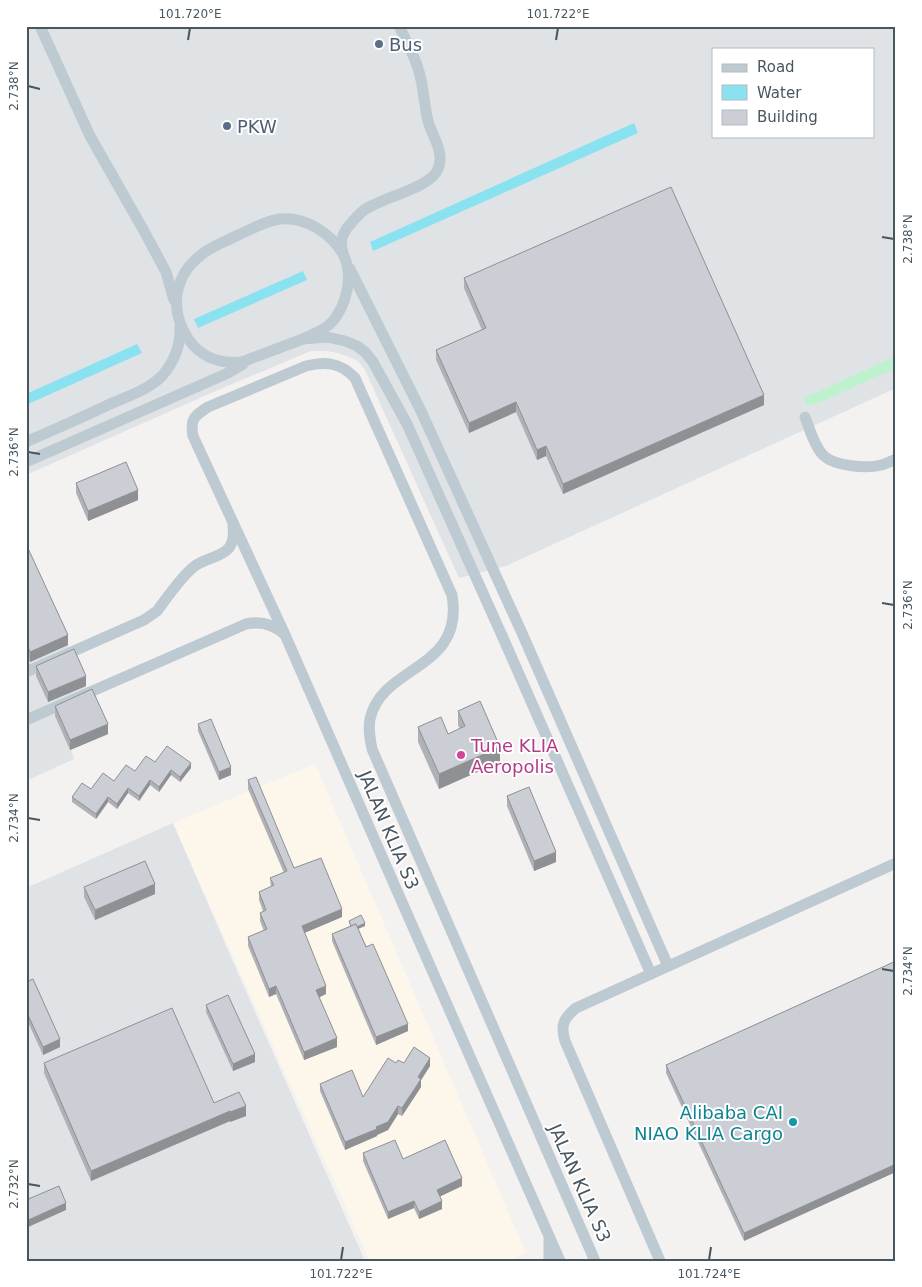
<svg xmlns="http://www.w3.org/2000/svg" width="922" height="1287" viewBox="0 0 922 1287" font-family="'DejaVu Sans',sans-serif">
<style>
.commercial{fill:#fdf7eb}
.airport{fill:#e0e3e6;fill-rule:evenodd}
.green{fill:#bef2cf}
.water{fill:#8ae2f1}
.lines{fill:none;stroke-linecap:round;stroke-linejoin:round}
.street{stroke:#becad1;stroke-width:11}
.wall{fill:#afb1b6}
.shaded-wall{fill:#8e9094}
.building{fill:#cbced4;stroke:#8e9094}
.ticks{fill:none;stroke:#485660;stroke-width:2}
.service-dot{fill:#5c6f8a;stroke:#fff;stroke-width:2}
.hotel-dot{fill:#d1479c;stroke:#fff;stroke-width:2}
.culture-dot{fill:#0f9aa8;stroke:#fff;stroke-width:2}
.labels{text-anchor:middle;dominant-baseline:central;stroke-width:4;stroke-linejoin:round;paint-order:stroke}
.service-label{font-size:18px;fill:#4e5e75;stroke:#fff;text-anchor:start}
.hotel-label{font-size:18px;fill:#b23c85;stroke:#fff;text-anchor:start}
.street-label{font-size:18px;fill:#485660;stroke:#fff}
.culture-label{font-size:18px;fill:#0d838f;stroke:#fff;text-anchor:end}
.neatline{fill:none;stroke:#485660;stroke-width:2}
.ticks-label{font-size:12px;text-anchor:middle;fill:#485660}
</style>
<rect width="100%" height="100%" fill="#f4f1f1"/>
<path class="commercial" d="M315 764 526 1253 508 1261H370L173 823Z"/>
<g class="airport">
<path d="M26 26H896V388L506 566 459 578 365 370 358 361 349 357 338 353 326 351H311L218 390 26 475ZM713 49H873V136H713Z"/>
<path d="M26 553 108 734 71 750 74 759 26 781Z"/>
<path d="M173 823 238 973 365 1261H26V888Z"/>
</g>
<path class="green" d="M896 356V368L816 404 807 405 804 398Z"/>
<g class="water">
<path d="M634 123 638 133 373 251 370 242Z"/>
<path d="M303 271 307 280 198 328 194 319Z"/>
<path d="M137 344 142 353 26 405V394Z"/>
</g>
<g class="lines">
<g class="street">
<path d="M40 26 90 136 144 231 166 272 174 300"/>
<path d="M343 253C340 243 341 237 347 228 352 222 357 216 363 211 381 197 430 189 438 169 445 152 432 136 428 121 424 105 424 88 419 72 415 56 406 41 399 26"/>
<path d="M350 269 421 411 522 633 668 966"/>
<path d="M303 339C313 334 325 330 332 322 347 305 354 274 343 254 331 233 304 216 280 219 264 221 248 231 234 237 222 243 211 247 201 255 173 277 169 311 189 340 202 358 221 364 242 362L303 339 327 337 345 341 357 346 365 352 373 362 407 424 504 640 651 974"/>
<path d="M805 417C809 427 815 448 824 456 835 466 867 469 881 465 886 464 891 461 896 459"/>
<path d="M26 442C53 430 81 418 108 405 126 397 148 390 162 376 174 362 181 344 180 326"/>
<path d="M26 462 228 373 243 364"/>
<path d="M26 672 144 620 157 611C167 598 182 575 195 566 205 558 220 558 229 548 234 541 234 533 233 525"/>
<path d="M26 720 246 624C260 621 273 624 284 634"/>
<path d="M549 1261V1240"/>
<path d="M560 1261 394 884 286 637 193 436C190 419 194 416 208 407L306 366C326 361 341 363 355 378L452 595C465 671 382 664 370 719 368 729 370 739 372 749L595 1261"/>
<path d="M660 1261 565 1041C560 1025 564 1018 576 1008L896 863"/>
</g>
</g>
<g class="wall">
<path d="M464 278 764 405 563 494 546 456 537 460 516 412 469 433 436 360V350L482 330 464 288Z"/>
<path d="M76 483 138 500 88 521 76 493Z"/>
<path d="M26 544 68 645 30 662 26 653Z"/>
<path d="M36 666 86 686 48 702 36 676Z"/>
<path d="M55 706 108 734 70 750 55 716Z"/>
<path d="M458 711 500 762 439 789 418 742V727L448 734 460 729 458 725Z"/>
<path d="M198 724 231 775 219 780 198 731Z"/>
<path d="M155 762 191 768 180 782 171 775 159 792 150 785 139 801 128 793 117 809 108 802 96 819 72 802V797L114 781Z"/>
<path d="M248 780 294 868 342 917 304 933 326 994 319 997 337 1047 304 1060 276 994 269 997 248 946V937L264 931 260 921V913L263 911 259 900V892L271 887 270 878 284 873 248 789Z"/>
<path d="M507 796 556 862 534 871 507 806Z"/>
<path d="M84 887 155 894 95 920 84 897Z"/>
<path d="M349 921 365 926 358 929 408 1031 376 1045 332 941V934L350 926Z"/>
<path d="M896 961 744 1241 666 1073V1065Z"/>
<path d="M26 982 60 1047 43 1055 26 1018Z"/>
<path d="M206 1005 255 1062 233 1071 206 1012Z"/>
<path d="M44 1063 214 1103 246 1116 230 1122V1121L91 1181 44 1073Z"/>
<path d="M396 1063H404L430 1066 421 1080V1087L402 1116 398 1114 388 1130 377 1135V1136L345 1150 320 1091V1084L363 1097Z"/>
<path d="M363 1153 462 1186 440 1196 442 1209 419 1219 414 1208 388 1219 363 1161Z"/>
</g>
<g class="shaded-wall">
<path d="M764 395V405L563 494V484Z"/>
<path d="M516 402V412L469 433V423Z"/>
<path d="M546 446V456L537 460V450Z"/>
<path d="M138 490V500L88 521V511Z"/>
<path d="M68 635V645L30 662V652Z"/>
<path d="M86 676V686L48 702V692Z"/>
<path d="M108 724V734L70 750V740Z"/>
<path d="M500 747V762L439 789V774Z"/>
<path d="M191 763V768L180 782V777Z"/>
<path d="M231 767V775L219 780V772Z"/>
<path d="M171 770V775L159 792V787Z"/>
<path d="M150 780V785L139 801V796Z"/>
<path d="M128 788V793L117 809V804Z"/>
<path d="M108 797V802L96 819V814Z"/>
<path d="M556 852V862L534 871V861Z"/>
<path d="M155 884V894L95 920V910Z"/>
<path d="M342 909V917L302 934V926Z"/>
<path d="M365 923V926L352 931V929Z"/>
<path d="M276 986V994L269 997V989Z"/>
<path d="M326 986V994L316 999V990Z"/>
<path d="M408 1024V1031L376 1045V1037Z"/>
<path d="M337 1038V1047L304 1060V1052Z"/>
<path d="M60 1039V1047L43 1055V1047Z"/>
<path d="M255 1054V1062L233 1071V1064Z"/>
<path d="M430 1058V1066L421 1080V1087L402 1116V1108L418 1077Z"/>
<path d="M246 1106V1116L230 1122V1112Z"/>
<path d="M398 1106V1114L388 1130 377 1135V1136L345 1150V1142Z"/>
<path d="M230 1111V1121L91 1181V1171Z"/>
<path d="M896 1164V1172L744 1241V1233Z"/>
<path d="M462 1178V1186L437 1198V1190Z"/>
<path d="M414 1201V1208L388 1219V1212Z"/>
<path d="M442 1201V1209L419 1219V1212Z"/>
<path d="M66 1203V1210L26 1228V1221Z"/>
</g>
<g class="building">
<path d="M671 187 764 395 563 484 546 446 537 450 516 402 469 423 436 350 486 328 464 278Z"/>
<path d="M126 462 138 490 88 511 76 483Z"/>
<path d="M26 544 68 635 30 652 26 643Z"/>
<path d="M74 649 86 676 48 692 36 666Z"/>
<path d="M92 689 108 724 70 740 55 706Z"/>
<path d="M480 701 500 747 439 774 418 727 441 717 448 734 465 726 458 711Z"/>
<path d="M211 719 231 767 219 772 198 724Z"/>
<path d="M167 746 191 763 180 777 171 770 159 787 150 780 139 796 128 788 117 804 108 797 96 814 72 797 82 783 91 789 103 773 114 781 126 765 135 771 146 756 155 762Z"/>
<path d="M256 777 294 868 321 858 342 909 302 926 326 986 316 990 337 1038 304 1052 276 986 269 989 248 937 267 929 260 913 266 910 259 892 274 885 270 878 287 871 248 780Z"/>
<path d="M529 787 556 852 534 861 507 796Z"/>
<path d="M145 861 155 884 95 910 84 887Z"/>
<path d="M361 915 365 923 357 927 356 924 351 926 349 921Z"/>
<path d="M356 924 366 947 373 944 408 1024 376 1037 332 934Z"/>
<path d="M896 961V1164L744 1233 666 1065Z"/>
<path d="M33 979 60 1039 43 1047 26 1011V982Z"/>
<path d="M228 995 255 1054 233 1064 206 1005Z"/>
<path d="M172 1008 214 1103 239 1092 246 1106 230 1112V1111L91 1171 44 1063Z"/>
<path d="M414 1047 430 1058 418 1077 421 1079 402 1108 398 1106 388 1122 376 1127 377 1129 345 1142 320 1084 352 1070 363 1097 388 1058 396 1063 398 1060 404 1063Z"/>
<path d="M395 1140 403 1159 445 1140 462 1178 437 1190 442 1201 419 1212 414 1201 388 1212 363 1153Z"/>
<path d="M59 1186 66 1203 26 1221V1200Z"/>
</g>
<path class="ticks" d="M188 40 190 28M556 40 558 28M28 86 40 89M882 237 894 239M28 452 40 454M882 603 894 605M28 818 40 820M882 969 894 971M28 1184 40 1186M341 1260 343 1247M709 1260 711 1247"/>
<g class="service-dot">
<circle cx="379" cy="44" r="5"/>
<circle cx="227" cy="126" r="5"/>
</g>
<circle class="hotel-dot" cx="461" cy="755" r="5"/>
<circle class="culture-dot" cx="793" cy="1122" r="5"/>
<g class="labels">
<g class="service-label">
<text x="389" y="44">Bus</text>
<text x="237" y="126">PKW</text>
</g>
<g class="hotel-label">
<text x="471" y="745">Tune KLIA<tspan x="471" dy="21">Aeropolis</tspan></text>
</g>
<g class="street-label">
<text transform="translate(389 830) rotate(67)">JALAN KLIA S3</text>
<text transform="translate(580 1183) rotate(66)">JALAN KLIA S3</text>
</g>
<g class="culture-label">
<text x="783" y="1112">Alibaba CAI<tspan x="783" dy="21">NIAO KLIA Cargo</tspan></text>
</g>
</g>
<rect width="922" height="1287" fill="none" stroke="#ffffff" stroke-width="55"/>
<rect x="712" y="48" width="162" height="90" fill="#ffffff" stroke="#b6bbbf"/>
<rect x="722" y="64" width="25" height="8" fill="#becad1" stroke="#b6bbbf"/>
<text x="757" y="72" font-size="15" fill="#485660">Road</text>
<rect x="722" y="85" width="25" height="15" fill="#8ae2f1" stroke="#b6bbbf"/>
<text x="757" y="98" font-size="15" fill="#485660">Water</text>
<rect x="722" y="110" width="25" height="15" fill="#cbced4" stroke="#b6bbbf"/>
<text x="757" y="122" font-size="15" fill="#485660">Building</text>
<rect x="28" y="28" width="866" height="1232" class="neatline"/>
<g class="ticks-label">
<text x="190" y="18">101.720°E</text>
<text x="558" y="18">101.722°E</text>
<text transform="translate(14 86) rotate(-90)" y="4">2.738°N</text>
<text transform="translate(908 239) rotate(-90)" y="4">2.738°N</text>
<text transform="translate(14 452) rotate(-90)" y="4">2.736°N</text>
<text transform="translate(908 605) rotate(-90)" y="4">2.736°N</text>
<text transform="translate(14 818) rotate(-90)" y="4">2.734°N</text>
<text transform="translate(908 971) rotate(-90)" y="4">2.734°N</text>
<text transform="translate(14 1184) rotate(-90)" y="4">2.732°N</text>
<text x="341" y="1278">101.722°E</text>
<text x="709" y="1278">101.724°E</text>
</g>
</svg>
